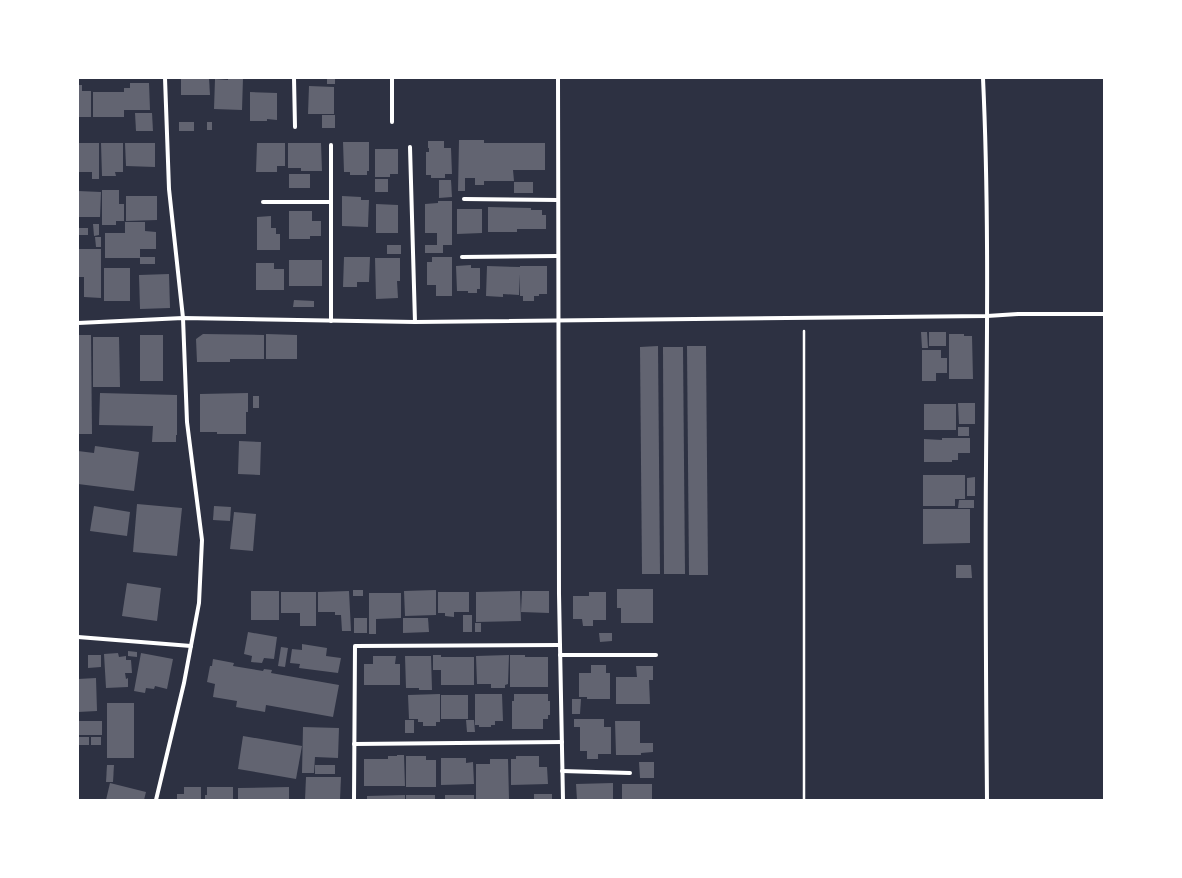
<svg xmlns="http://www.w3.org/2000/svg" width="1182" height="878" viewBox="0 0 1182 878" font-family="'Archivo Narrow',sans-serif">
<style>
.building{fill:#626471}
.lines{fill:none;stroke-linecap:round;stroke-linejoin:round}
.path{stroke:#fff;stroke-width:2.5}
.minor{stroke:#fff;stroke-width:4}
</style>
<rect width="100%" height="100%" fill="#2d3142"/>
<g class="building">
<path d="M181 78H209L210 95H181Z"/>
<path d="M228 78H243L242 110 214 109 215 79 228 80Z"/>
<rect x="327" y="78" width="8" height="6"/>
<path d="M130 83H149L150 110H124V95V117H93V92H124V88H130Z"/>
<path d="M78 85H82V91H91V117H78Z"/>
<path d="M309 86 334 87V114H308Z"/>
<path d="M250 92 277 93V120L267 119V121H250Z"/>
<path d="M135 113H152L153 131H136Z"/>
<rect x="322" y="115" width="13" height="13"/>
<rect x="179" y="122" width="15" height="9"/>
<rect x="207" y="122" width="5" height="8"/>
<path d="M459 140H484V143H545V170H513L514 181H484V185H475V178H465V191H458Z"/>
<path d="M428 141H444V148H451L452 174H445V178H431V175H426V152H429V148H428Z"/>
<path d="M343 142H369V171H367V175H350V172H344Z"/>
<path d="M78 143H99V179H92V172H78Z"/>
<path d="M101 143H123V172H115L116 176H102Z"/>
<path d="M125 143H155V167L126 166Z"/>
<path d="M257 143H285V166H277V172H256Z"/>
<path d="M288 143H321L322 171H301V168H288Z"/>
<path d="M375 149H398V174H390V177H375Z"/>
<rect x="289" y="174" width="21" height="14"/>
<rect x="375" y="179" width="13" height="13"/>
<path d="M439 180H451L452 197 439 198Z"/>
<rect x="514" y="182" width="19" height="11"/>
<path d="M102 190H119V204H124V221H116V225H102Z"/>
<path d="M78 191 101 192 100 217H78Z"/>
<path d="M126 196H157V220L126 221Z"/>
<path d="M342 196 361 197V200H369L368 227 342 226Z"/>
<path d="M438 201H452V245H443V253H425V245H437V233H425V204L438 203Z"/>
<path d="M376 204 398 205V233H376Z"/>
<path d="M488 207 531 208V210H542V215H546V229H517V232H488Z"/>
<path d="M457 209H482V233L457 234Z"/>
<path d="M289 211H312V221H321V236H310V239H289Z"/>
<path d="M271 216V228H276V234H280V250H257V217Z"/>
<path d="M125 222H145V231L156 232V249H140V258H105V233H125Z"/>
<path d="M93 224H99V235L94 236Z"/>
<rect x="78" y="228" width="10" height="7"/>
<path d="M95 237H101V247H96Z"/>
<rect x="387" y="245" width="14" height="9"/>
<path d="M78 249H101V298L84 297V277H78Z"/>
<rect x="140" y="257" width="15" height="7"/>
<path d="M344 257H370L369 282H357V287H343Z"/>
<path d="M432 257H452V296H436V285H427V262H432Z"/>
<path d="M375 258H400V281H397L398 298 376 299Z"/>
<rect x="289" y="260" width="33" height="26"/>
<path d="M256 263H274V269H284V290H256Z"/>
<path d="M471 265V268H480V289H477V293H468V291H457L456 266Z"/>
<path d="M487 266 520 267V266H547V294H539V296H534V301H523V296H520V274L519 295 503 294V297L486 296Z"/>
<rect x="104" y="268" width="26" height="33"/>
<path d="M169 274 170 308 140 309 139 275Z"/>
<path d="M294 300 314 301V307H293Z"/>
<path d="M921 332H927L928 348H922Z"/>
<rect x="929" y="332" width="17" height="14"/>
<path d="M203 334 264 335V359H230V362H197L196 339Z"/>
<path d="M266 334 297 335V359H266Z"/>
<path d="M949 334H964V336H972L973 379H949Z"/>
<path d="M78 335H91L92 434H78Z"/>
<rect x="140" y="335" width="23" height="46"/>
<path d="M93 337H119L120 387H93Z"/>
<path d="M658 346 660 574H642L640 347Z"/>
<path d="M687 346H706L708 575H689Z"/>
<path d="M663 347H683L685 574H664Z"/>
<path d="M922 350H941V358H947V373H936V381H922Z"/>
<path d="M100 393 177 395V435H176V442H152L153 426 99 425Z"/>
<path d="M248 393V412H246V434H217V432H200V394Z"/>
<rect x="253" y="396" width="6" height="12"/>
<path d="M958 403H975V424H959Z"/>
<rect x="924" y="404" width="32" height="26"/>
<rect x="958" y="427" width="11" height="9"/>
<path d="M942 438H970V453H958V460H952V462H924V439L942 440Z"/>
<path d="M239 441 261 442 260 475 238 474Z"/>
<path d="M95 446 139 452 134 491 78 484V451L94 453Z"/>
<path d="M923 475H965V499H955V506H923Z"/>
<path d="M975 477V496H967V478Z"/>
<path d="M959 500H974V508H958Z"/>
<path d="M137 504 182 508 177 556 133 552Z"/>
<path d="M94 506 130 512 127 536 90 531Z"/>
<path d="M214 506 231 507 230 521 213 520Z"/>
<path d="M923 509H970V543L923 544Z"/>
<path d="M234 512 256 514 253 551 230 549Z"/>
<path d="M956 565H971L972 578H956Z"/>
<path d="M127 583 161 588 157 621 122 616Z"/>
<path d="M617 589H653V623H621V608H617Z"/>
<rect x="353" y="590" width="10" height="6"/>
<path d="M436 590V615L405 616 404 591Z"/>
<rect x="251" y="591" width="28" height="29"/>
<path d="M349 591 351 631H342L341 615H335V612H318V592Z"/>
<path d="M520 591 521 621 476 622V592Z"/>
<path d="M522 591H549V613L521 612Z"/>
<path d="M281 592H316V626H300V613H281Z"/>
<path d="M438 592H469V612H454V617L445 616V613H438Z"/>
<path d="M589 592H606V620H593V626H583L582 619H573V596H589Z"/>
<path d="M369 593H401V618L376 619V634H369Z"/>
<rect x="463" y="615" width="9" height="17"/>
<rect x="354" y="618" width="13" height="15"/>
<path d="M403 618H428L429 632 403 633Z"/>
<rect x="475" y="623" width="6" height="9"/>
<path d="M248 632 277 637 274 659 264 658 262 663 251 662 252 656 244 654Z"/>
<path d="M599 633H612V641L600 642Z"/>
<path d="M302 644 327 648 326 656 341 658 338 673 299 668 300 664 290 663 292 649 302 650Z"/>
<path d="M281 647 288 648 285 667 278 666Z"/>
<path d="M128 651 137 652V657L128 656Z"/>
<path d="M118 653 119 657 126 656V660H131L132 673H125L126 679 128 678V687L106 688 104 654Z"/>
<path d="M141 653 173 659 167 689 155 686 154 689 146 688 145 693 134 691Z"/>
<path d="M88 655H101V667L88 668Z"/>
<path d="M433 655H441V657H474V685H441V670H433Z"/>
<path d="M509 655 508 684 505 685V688H491V684H477L476 656Z"/>
<path d="M510 655H525V657H548V687H510Z"/>
<path d="M373 656H396L395 664H400V685H364V664H373Z"/>
<path d="M405 656H431L432 690H419V688H406Z"/>
<path d="M213 659 234 663 233 666 263 671 264 669 272 670 271 673 339 685 333 717 266 705 265 712 236 707 237 701 213 697 215 684 207 682 210 666H212Z"/>
<path d="M591 665H606V673H610V699H587V697H579V673H591Z"/>
<path d="M636 666H653V680H649L650 704H616V677H637Z"/>
<path d="M96 678 97 711 78 712V679Z"/>
<path d="M440 694V722H436V726H423V722H418V719H409L408 695Z"/>
<path d="M475 694H502L503 721H495V725H491V727H479V725H475Z"/>
<path d="M514 694H548V701H550V715H548V719H543V729H512V701H514Z"/>
<rect x="441" y="695" width="27" height="24"/>
<path d="M572 699H581L580 714H572Z"/>
<rect x="107" y="703" width="27" height="55"/>
<path d="M574 719H604V727H611V754H598V759H587V751H580V727H574Z"/>
<rect x="405" y="720" width="9" height="13"/>
<path d="M466 720H474L475 732H467Z"/>
<rect x="78" y="721" width="24" height="14"/>
<path d="M615 721H640V743H653V752L641 753V755H616Z"/>
<path d="M303 727 339 728 338 758 315 757 314 773H302Z"/>
<path d="M243 736 302 746 296 779 238 769Z"/>
<rect x="79" y="737" width="10" height="8"/>
<rect x="91" y="737" width="10" height="8"/>
<path d="M397 755H404L405 786H364V759H388V756H397Z"/>
<path d="M406 756H426V760H436V787H406Z"/>
<path d="M516 756H539V767H547L548 784 511 785V759H516Z"/>
<path d="M441 758H466V763L473 762 474 784 441 785Z"/>
<path d="M490 759H508L509 799 476 800V764H490Z"/>
<path d="M639 762H654V778H640Z"/>
<path d="M107 765H114L113 782H106Z"/>
<rect x="315" y="765" width="20" height="9"/>
<path d="M306 777H341L340 800H305Z"/>
<path d="M110 783 146 792 144 800H106Z"/>
<path d="M613 783V800H577L576 784Z"/>
<rect x="622" y="784" width="30" height="16"/>
<path d="M184 787H201V800H177V794H184Z"/>
<path d="M207 787H233V800H205V795H207Z"/>
<path d="M289 787V800H238V788Z"/>
<rect x="534" y="794" width="18" height="6"/>
<path d="M405 795V800H367V796Z"/>
<rect x="406" y="795" width="29" height="5"/>
<rect x="445" y="795" width="29" height="5"/>
</g>
<g class="lines">
<path class="path" d="M804 331V800"/>
<g class="minor">
<path d="M294 78 295 127"/>
<path d="M558 78 559 594 563 800"/>
<path d="M983 78C989 207 987 337 986 466 985 577 986 689 987 800"/>
<path d="M392 122V78"/>
<path d="M410 147 415 322"/>
<path d="M464 199 558 200"/>
<path d="M263 202H331"/>
<path d="M462 257 557 256"/>
<path d="M331 321V145"/>
<path d="M78 323 183 318 415 322 987 316 1018 314H1104"/>
<path d="M78 637 191 646"/>
<path d="M560 655H656"/>
<path d="M354 744 562 742"/>
<path d="M562 771 630 773"/>
<path d="M156 800 184 683 199 603 202 540 187 422 183 318 169 189 165 78"/>
<path d="M354 800 355 646 560 645"/>
</g>
</g>
<rect width="1182" height="878" fill="none" stroke="#ffffff" stroke-width="158"/>
</svg>
